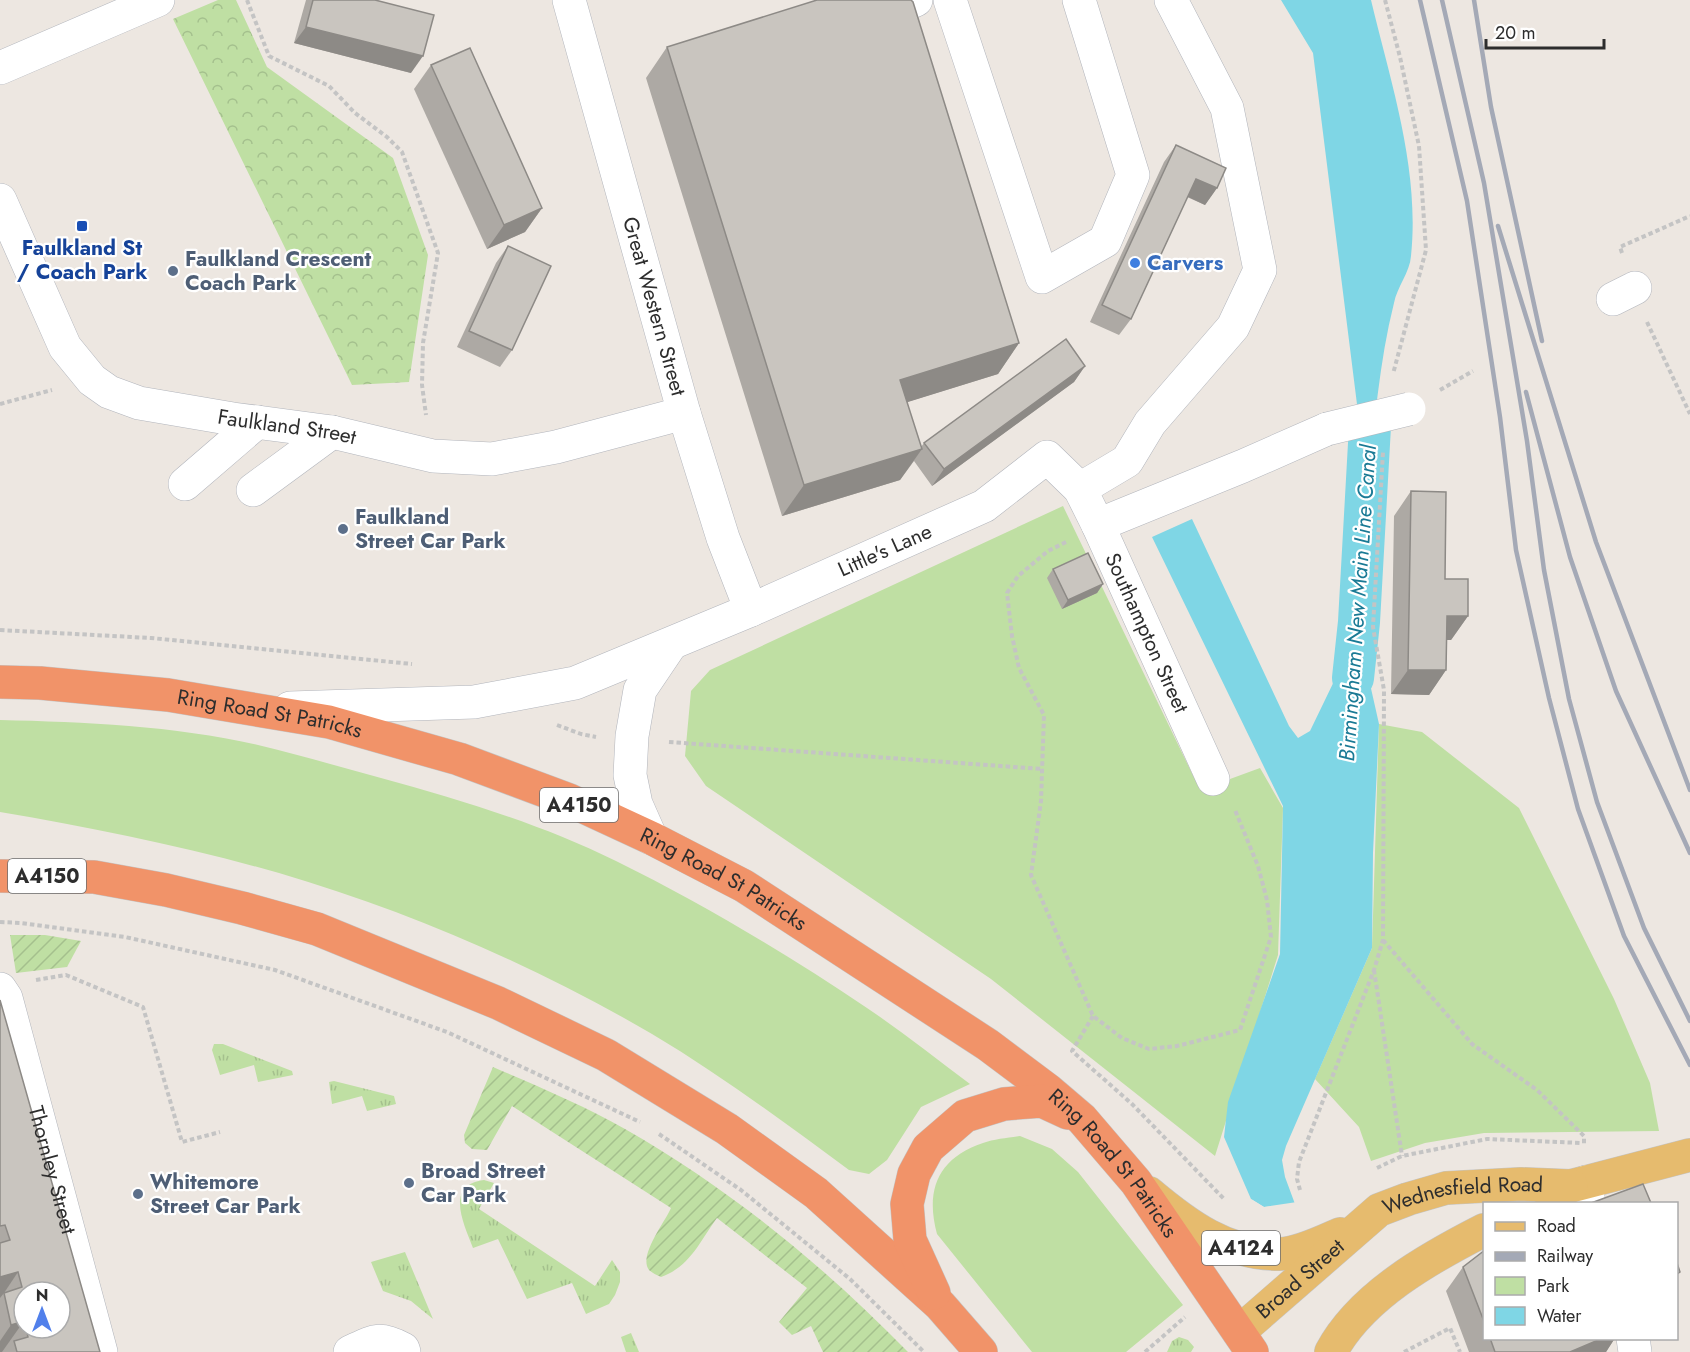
<svg xmlns="http://www.w3.org/2000/svg" width="1690" height="1352" viewBox="0 0 1690 1352" font-family="Jost,sans-serif">
<style>
.grass{fill:url(#grass-tufts)}
.forest{fill:url(#forest-crowns)}
.park{fill:#bfdfa3}
.garden{fill:url(#garden-furrows)}
.water{fill:#7fd6e5}
.pier{fill:#ede7e1}
.lines{fill:none;stroke-linecap:round;stroke-linejoin:round}
.canal{stroke:#7fd6e5;stroke-width:42}
.minor-casing{stroke:#b2b5bc;stroke-width:34}
.major-casing{stroke:#c4c4c4;stroke-width:34}
.highway-casing{stroke:#c4c4c4;stroke-width:34}
.path{stroke:#c4c4c4;stroke-width:4;stroke-dasharray:4.5 3;stroke-linecap:butt}
.minor{stroke:#fff;stroke-width:33}
.major{stroke:#e6bb6e;stroke-width:33}
.highway{stroke:#f19369;stroke-width:33}
.rail{stroke:#a4a9b6;stroke-width:4.5}
.minor-bridge-casing{stroke:#b2b5bc;stroke-width:34;stroke-linecap:butt}
.minor-bridge{stroke:#fff;stroke-width:33}
.wall{fill:#ada9a4;fill-rule:evenodd}
.shaded-wall{fill:#8d8a86}
.building{fill:#c9c5bf;stroke:#8d8a86;stroke-width:1.5}
.transit-dot{fill:#1a4fb4;stroke:#fff;stroke-width:2}
.shop-dot{fill:#3f7fe0;stroke:#fff;stroke-width:2}
.service-dot{fill:#5c6f8a;stroke:#fff;stroke-width:2}
.labels{text-anchor:middle;dominant-baseline:central;stroke-width:4.5;stroke-linejoin:round;paint-order:stroke}
.shield{fill:#fff;stroke:#6c6c6c;stroke-width:1.5}
.shield-label{font-size:20px;font-weight:bold;fill:#2d2d2d}
.transit-label{font-size:21px;font-weight:bold;fill:#164399;stroke:#fff}
.service-label{font-size:21px;font-weight:bold;fill:#4e5e75;stroke:#fff;text-anchor:start}
.shop-label{font-size:21px;font-weight:bold;fill:#366cbe;stroke:#fff;text-anchor:start}
.street-label{font-size:21px;fill:#2d2d2d;stroke:#fff}
.water-label{font-size:22px;font-style:italic;fill:#1a7a95;stroke:#fff}
</style>
<defs>
<pattern id="grass-tufts" width="24" height="20" patternUnits="userSpaceOnUse" patternTransform="scale(1.5)"><rect width="24" height="20" fill="#bfdfa3"/><path d="M3 7l-1-3M5 7V3M7 7l1-3M15 17l-1-3M17 17v-4M19 17l1-3" fill="none" stroke="#a4c08d"/></pattern>
<pattern id="forest-crowns" width="20" height="18" patternUnits="userSpaceOnUse" patternTransform="scale(1.5)"><rect width="20" height="18" fill="#bfdfa3"/><path d="M2 6a3 3 0 1 1 6 0M12 15a3 3 0 1 1 6 0" fill="none" stroke="#a4c08d"/></pattern>
<pattern id="garden-furrows" width="10" height="10" patternUnits="userSpaceOnUse" patternTransform="scale(1.5)"><rect width="10" height="10" fill="#bfdfa3"/><path d="M-1 1l2-2M0 10L10 0M9 11l2-2" fill="none" stroke="#a4c08d"/></pattern>
</defs>
<rect width="100%" height="100%" fill="#ede7e1"/>
<g class="grass">
<path d="M214 1044H223L292 1071 293 1075 258 1082 254 1065 220 1075 212 1050Z"/>
<path d="M334 1081 394 1096 396 1104 367 1111 362 1096 332 1104 329 1082Z"/>
<path d="M484 1180 494 1183 479 1209 595 1286 612 1260 620 1272V1282L615 1295 609 1304 586 1314 572 1283 527 1299 498 1239 473 1248C464 1224 444 1185 484 1180Z"/>
<path d="M405 1252 433 1319 411 1301 383 1291 371 1262Z"/>
<path d="M631 1333 639 1352H626L621 1337Z"/>
<path d="M1179 1337 1188 1340 1194 1347 1191 1352H1167L1172 1341Z"/>
</g>
<path class="forest" d="M218 0H236L267 67 393 158 428 255 409 382 352 385 173 19Z"/>
<g class="park">
<path d="M1063 506 1200 790 1260 768 1283 808 1278 955 1215 1156 991 979 706 786 685 756 691 691 710 670Z"/>
<path d="M0 720C85 722 176 726 258 745 300 755 340 767 381 778 461 800 541 824 616 861 703 904 787 954 867 1008 903 1032 936 1059 970 1084L921 1107 887 1160 869 1174 849 1170C785 1123 721 1075 652 1034 536 966 408 911 279 873 187 847 94 828 0 812Z"/>
<path d="M1379 724 1422 732 1519 808 1614 999 1650 1083 1659 1131 1484 1133 1425 1143 1371 1161 1359 1127 1315 1079 1372 948Z"/>
<path d="M1020 1136 1052 1149 1078 1172 1183 1305 1126 1352H1032L937 1234C925 1190 938 1158 983 1143 994 1139 1008 1138 1020 1136Z"/>
</g>
<g class="garden">
<path d="M10 935H45L81 941 67 967 16 973Z"/>
<path d="M493 1067C537 1086 583 1105 625 1129 730 1189 824 1266 908 1352H823L811 1326 792 1335 779 1322 807 1288 717 1218C700 1241 690 1267 661 1277 657 1275 652 1273 649 1270 638 1256 665 1222 671 1208L512 1106 487 1150 472 1149 465 1143 464 1135Z"/>
</g>
<g class="water">
<path d="M1281 0H1371C1391 84 1420 169 1411 256 1410 272 1397 287 1394 303 1379 362 1375 424 1367 484L1313 53Z"/>
<path d="M1192 519 1289 726 1298 738 1310 731 1339 671 1359 622 1370 684 1379 724 1373 853 1372 948 1286 1146 1282 1160 1285 1177 1295 1204 1264 1207 1251 1199 1224 1137 1228 1102 1280 954 1283 806 1152 537Z"/>
</g>
<path class="pier" d="M1251 1199 1264 1207 1297 1202 1298 1204 1295 1207 1263 1210 1254 1205Z"/>
<g class="lines">
<path class="canal" d="M1353 678 1359 622 1370 426"/>
<defs>
<g id="minor">
<path id="s1" d="M569 0 684 413 723 538 751 610"/>
<path d="M893 0 907 4 916 0"/>
<path d="M950 0 1042 277 1105 241 1133 175 1079 0"/>
<path d="M0 68 158 0"/>
<path id="s2" d="M0 200 65 347 92 380 109 392 139 403 233 419 332 432 433 456 492 459 556 447 684 413"/>
<path d="M1613 299 1635 288"/>
<path d="M185 484 257 422"/>
<path d="M1080 489 1127 461 1150 423 1233 327 1260 270 1227 108 1171 0"/>
<path d="M253 490 332 432"/>
<path d="M1098 525 1243 466 1327 429"/>
<path id="s3" d="M290 708 474 702 575 683 751 610 984 506 1047 457 1080 489 1098 525 1213 779"/>
<path d="M651 838 636 804 630 775 632 736 640 690 671 644"/>
<path id="s4" d="M0 989 6 998 101 1352"/>
<path d="M1586 1182 1589 1204"/>
<path d="M1633 1338 1635 1352"/>
<path d="M350 1352C374 1341 379 1336 403 1349L404 1352"/>
</g>
<g id="major">
<path d="M1149 1193C1187 1225 1226 1254 1279 1254 1298 1254 1324 1241 1340 1234"/>
<path d="M1551 1196 1571 1186 1690 1155"/>
<path id="s5" d="M1239 1332 1379 1210 1408 1199 1446 1188 1521 1184 1571 1186"/>
<path d="M1331 1352C1361 1296 1429 1258 1484 1230"/>
</g>
<g id="highway">
<path id="s6" d="M0 682 40 683 168 695 329 722 459 759 569 800 651 838 744 886 988 1045 1048 1090 1082 1119 1136 1182 1252 1352"/>
<path d="M0 876 94 877 166 890 242 908 317 929 498 1003 606 1055 727 1129 816 1193 940 1305 981 1352"/>
<path d="M934 1293 910 1240 907 1204 914 1174 928 1148 965 1116 1004 1104 1042 1101 1068 1113"/>
</g>
</defs>
<use href="#minor" class="minor-casing"/>
<use href="#major" class="major-casing"/>
<use href="#highway" class="highway-casing"/>
<g class="path">
<path d="M247 0 269 56 329 86 355 113 387 137 402 152 438 253 423 343 422 385 426 415"/>
<path d="M1385 0 1400 57 1419 146 1426 250 1393 374"/>
<path d="M1622 253 1620 247 1690 216"/>
<path d="M1647 322 1690 414"/>
<path d="M1440 390 1473 371"/>
<path d="M0 404 52 390"/>
<path d="M1066 542 1048 551 1018 576 1007 593 1012 636 1019 668 1044 715 1041 801 1031 875 1093 1016 1122 1038 1149 1049 1177 1046 1240 1030 1271 937 1267 900 1258 866 1235 810"/>
<path d="M0 630 151 638 412 664"/>
<path d="M557 725 581 734 596 737"/>
<path d="M669 742 1042 769"/>
<path d="M0 922 21 923 125 937 275 970 447 1032 640 1122"/>
<path d="M1383 940 1472 1044 1537 1090 1584 1136V1144"/>
<path d="M1374 970 1402 1156"/>
<path d="M36 980 66 975 143 1007 182 1142 220 1132"/>
<path d="M1093 1016 1072 1051 1132 1104 1225 1200"/>
<path d="M659 1134 741 1190 850 1279 924 1352"/>
<path d="M1377 1168 1402 1156 1487 1139 1581 1143"/>
<path d="M1300 1190 1297 1179 1299 1162 1374 970 1383 940 1384 690 1373 627 1383 452"/>
<path d="M1145 1352 1185 1317"/>
<path d="M1404 1352 1450 1328 1460 1352"/>
</g>
<use href="#minor" class="minor"/>
<use href="#major" class="major"/>
<use href="#highway" class="highway"/>
<g class="rail">
<path d="M1420 0 1467 201 1500 417 1516 550 1549 698 1578 809 1624 936 1690 1065"/>
<path d="M1442 0 1484 183 1527 441 1544 570 1569 699 1597 802 1644 928 1690 1021"/>
<path d="M1474 0 1491 107 1542 341"/>
<path d="M1498 226 1596 542 1690 790"/>
<path d="M1526 392 1570 557 1616 691 1690 853"/>
</g>
<defs>
<path id="minor-bridge" d="M1327 429 1409 409"/>
</defs>
<use href="#minor-bridge" class="minor-bridge-casing"/>
<use href="#minor-bridge" class="minor-bridge"/>
</g>
<g class="wall">
<path d="M306 0H375L411 73 294 43Z"/>
<path d="M667 47 1019 343 998 374 907 402 921 447 924 443 1085 366 1074 382 932 486 914 461 900 480 782 516 646 78Z"/>
<path d="M431 65 542 208 525 232 487 249 414 89Z"/>
<path d="M1176 145 1217 188 1205 205 1187 197 1131 319 1119 335 1090 322 1164 162Z"/>
<path d="M508 246 512 350 500 367 457 347 496 263Z"/>
<path d="M1411 491 1445 579 1468 616 1451 640H1447L1446 670 1429 695 1391 694 1394 516Z"/>
<path d="M1053 569 1103 584 1097 593 1062 609 1047 578Z"/>
<path d="M0 1000 100 1352H0ZM24 1292 60 1328H24Z"/>
<path d="M1485 1250V1338H1615L1606 1352H1469L1446 1291 1463 1267Z"/>
</g>
<g class="shaded-wall">
<path d="M306 27 423 56 411 73 294 43Z"/>
<path d="M1196 179 1217 188 1205 205 1184 195Z"/>
<path d="M542 208 525 232 487 249 504 225Z"/>
<path d="M1019 343 998 374 879 411 900 380Z"/>
<path d="M1085 366 1074 382 932 486 944 469Z"/>
<path d="M922 449 900 480 782 516 804 485Z"/>
<path d="M1103 584 1097 593 1062 609 1068 600Z"/>
<path d="M1447 616H1468L1451 640H1430Z"/>
<path d="M1408 670H1446L1429 695 1391 694Z"/>
<path d="M18 1272 4 1293 0 1298V1277Z"/>
<path d="M24 1321 2 1352H0V1341L11 1325Z"/>
<path d="M1603 1338H1615L1606 1352H1570Z"/>
</g>
<g class="building">
<path d="M313 0H375L434 15 423 56 306 27Z"/>
<path d="M817 0H911L913 2 1019 343 900 380 922 449 804 485 667 47Z"/>
<path d="M470 48 542 208 504 225 431 65Z"/>
<path d="M1176 145 1226 168 1217 188 1196 179 1131 319 1102 305Z"/>
<path d="M508 246 551 266 512 350 469 331Z"/>
<path d="M1066 339 1085 366 944 469 924 443Z"/>
<path d="M1411 491 1446 492 1445 579H1468V616H1447L1446 670H1408Z"/>
<path d="M1088 553 1103 584 1068 600 1053 569Z"/>
<path d="M0 1000 100 1352H17L14 1341 28 1337 26 1328H60V1292H24V1322V1321L11 1325 4 1293 22 1287 18 1272 0 1277V1243L10 1240 5 1225 0 1226Z"/>
<path d="M1643 1184 1651 1203H1591Z"/>
<path d="M1485 1250V1324L1463 1267Z"/>
<path d="M1677 1263 1680 1272 1677 1274Z"/>
<path d="M1490 1338H1603L1570 1352H1495Z"/>
</g>
<rect class="transit-dot" x="76" y="220" width="12" height="12" rx="3"/>
<circle class="shop-dot" cx="1135" cy="263" r="6"/>
<g class="service-dot">
<circle cx="173" cy="271" r="6"/>
<circle cx="343" cy="529" r="6"/>
<circle cx="409" cy="1183" r="6"/>
<circle cx="138" cy="1194" r="6"/>
</g>
<g class="labels">
<g class="shield">
<rect x="540" y="788" width="78" height="34" rx="4.5"/>
<rect x="8" y="859" width="78" height="34" rx="4.5"/>
<rect x="1202" y="1231" width="78" height="34" rx="4.5"/>
</g>
<g class="shield-label">
<text x="579" y="805">A4150</text>
<text x="47" y="876">A4150</text>
<text x="1241" y="1248">A4124</text>
</g>
<g class="transit-label">
<text x="82" y="248">Faulkland St<tspan x="82" dy="24">/ Coach Park</tspan></text>
</g>
<g class="service-label">
<text x="185" y="259">Faulkland Crescent<tspan x="185" dy="24">Coach Park</tspan></text>
<text x="355" y="517">Faulkland<tspan x="355" dy="24">Street Car Park</tspan></text>
<text x="421" y="1171">Broad Street<tspan x="421" dy="24">Car Park</tspan></text>
<text x="150" y="1182">Whitemore<tspan x="150" dy="24">Street Car Park</tspan></text>
</g>
<g class="shop-label">
<text x="1147" y="263">Carvers</text>
</g>
<g class="street-label">
<text stroke="none"><textPath href="#s1" startOffset="318">Great Western Street</textPath></text>
<text stroke="none"><textPath href="#s2" startOffset="406">Faulkland Street</textPath></text>
<text stroke="none"><textPath href="#s3" startOffset="624">Little's Lane</textPath></text>
<text stroke="none"><textPath href="#s3" startOffset="1017">Southampton Street</textPath></text>
<text stroke="none"><textPath href="#s6" startOffset="272">Ring Road St Patricks</textPath></text>
<text stroke="none"><textPath href="#s6" startOffset="758">Ring Road St Patricks</textPath></text>
<text stroke="none"><textPath href="#s6" startOffset="1244">Ring Road St Patricks</textPath></text>
<text stroke="none"><textPath href="#s4" startOffset="189">Thornley Street</textPath></text>
<text stroke="none"><textPath href="#s5" startOffset="272">Wednesfield Road</textPath></text>
<text stroke="none"><textPath href="#s5" startOffset="81">Broad Street</textPath></text>
</g>
<g class="water-label">
<text transform="translate(1357 603) rotate(-86)">Birmingham New Main Line Canal</text>
</g>
</g>
<rect x="1483" y="1202" width="195" height="138" fill="#ffffff" stroke="#ababab" stroke-width="1.5"/>
<rect x="1495" y="1222" width="30" height="9" fill="#e6bb6e" stroke="#ababab" stroke-width="1.5"/>
<text x="1537" y="1232" font-size="18" fill="#2d2d2d">Road</text>
<rect x="1495" y="1252" width="30" height="9" fill="#a4a9b6" stroke="#ababab" stroke-width="1.5"/>
<text x="1537" y="1262" font-size="18" fill="#2d2d2d">Railway</text>
<rect x="1495" y="1277" width="30" height="18" fill="#bfdfa3" stroke="#ababab" stroke-width="1.5"/>
<text x="1537" y="1292" font-size="18" fill="#2d2d2d">Park</text>
<rect x="1495" y="1307" width="30" height="18" fill="#7fd6e5" stroke="#ababab" stroke-width="1.5"/>
<text x="1537" y="1322" font-size="18" fill="#2d2d2d">Water</text>
<g transform="translate(42 1310)"><circle r="28" fill="#ffffff" stroke="#ababab" stroke-width="1.5"/>
<path d="M0-4.5L10 22L0 15L-10 22Z" fill="#5180eb"/>
<text y="-9" font-size="16" font-weight="bold" text-anchor="middle" fill="#2d2d2d">N</text>
</g>
<path d="M1486 39v9h118v-9" fill="none" stroke="#2d2d2d" stroke-width="3"/>
<text x="1495" y="39" font-size="18" fill="#2d2d2d" stroke="#ffffff" stroke-width="4.5" paint-order="stroke">20 m</text>
</svg>
